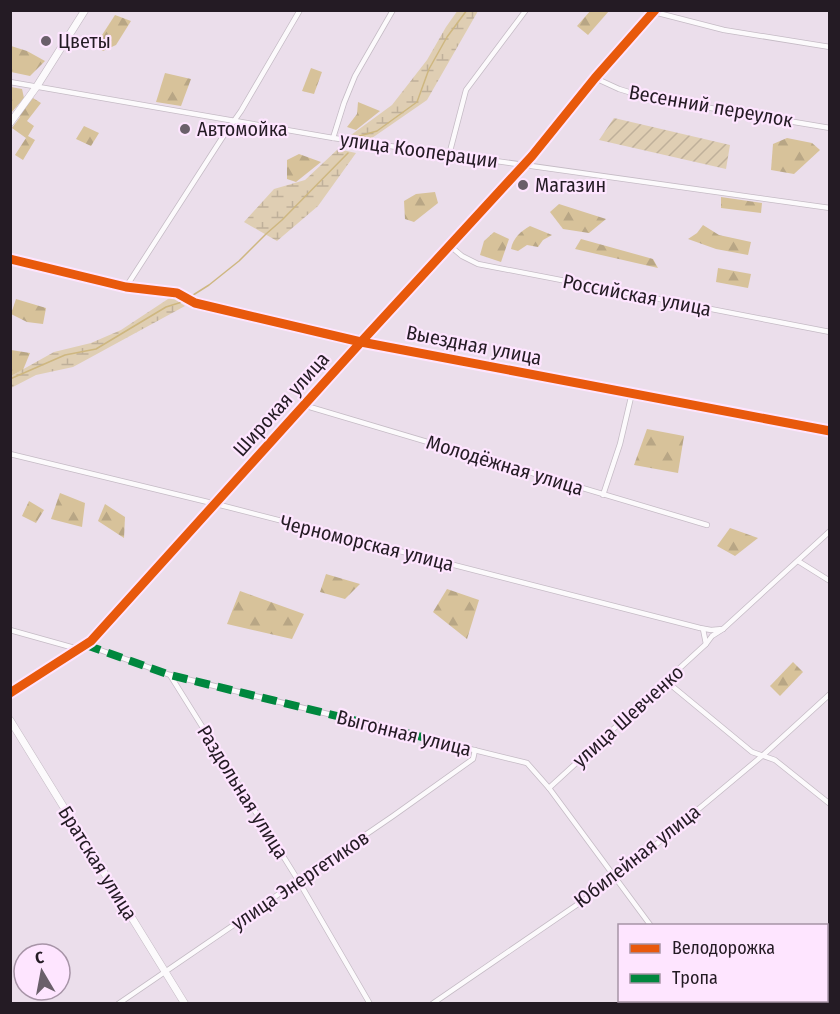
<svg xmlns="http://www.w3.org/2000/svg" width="840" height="1014" viewBox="0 0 840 1014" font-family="'Fira Sans Condensed',sans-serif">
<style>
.forest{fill:url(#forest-firs)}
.wetland{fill:url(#wetland-marsh)}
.garden{fill:url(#garden-furrows)}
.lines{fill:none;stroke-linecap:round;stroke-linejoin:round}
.stream{stroke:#ceb780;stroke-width:1.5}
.street-casing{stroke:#c5bbc5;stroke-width:6}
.primary-casing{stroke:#c5bbc5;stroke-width:8}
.street{stroke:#fcfafc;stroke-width:4.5}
.primary{stroke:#fcfafc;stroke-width:7}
.quiet{stroke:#00873e;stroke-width:8;stroke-dasharray:15 8;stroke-linecap:butt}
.cycleway-casing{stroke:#fee5ff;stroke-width:13}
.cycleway{stroke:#e8590c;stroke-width:9}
.poi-dot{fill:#6a5f6a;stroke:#fee5ff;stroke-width:2}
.labels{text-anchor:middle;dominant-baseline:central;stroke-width:4.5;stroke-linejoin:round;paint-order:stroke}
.poi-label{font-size:20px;fill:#241b24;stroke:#fee5ff;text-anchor:start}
.street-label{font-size:20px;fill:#241b24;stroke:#fee5ff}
</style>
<defs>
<pattern id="forest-firs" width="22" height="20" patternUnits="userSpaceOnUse" patternTransform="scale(1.5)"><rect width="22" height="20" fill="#d7c29a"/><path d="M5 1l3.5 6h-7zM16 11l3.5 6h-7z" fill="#b8a685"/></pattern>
<pattern id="wetland-marsh" width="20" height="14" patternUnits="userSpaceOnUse" patternTransform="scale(1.5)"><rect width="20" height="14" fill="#dfceb3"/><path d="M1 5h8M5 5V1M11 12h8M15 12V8" fill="none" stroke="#bfb09a"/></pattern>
<pattern id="garden-furrows" width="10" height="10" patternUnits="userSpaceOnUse" patternTransform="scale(1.5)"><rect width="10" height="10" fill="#dfceb3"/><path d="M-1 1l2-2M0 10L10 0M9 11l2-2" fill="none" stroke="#bfb09a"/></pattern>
</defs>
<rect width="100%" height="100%" fill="#ebdeeb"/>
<g class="forest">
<path d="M591 10 609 11 588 35 577 26Z"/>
<path d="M115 15 131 21 116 45 103 51 95 46Z"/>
<path d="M11 46 27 51 45 61 30 76 11 72Z"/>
<path d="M311 68 322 72 314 94 302 91Z"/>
<path d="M165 73 191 79 181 106 156 102Z"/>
<path d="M11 87 22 89 24 98 11 113Z"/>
<path d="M33 98 41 103 27 121 34 126 28 136 35 140 23 160 15 155 26 138 12 128 20 117 19 115Z"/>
<path d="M358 102 380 111 356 130 347 127 357 114Z"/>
<path d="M84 126 99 133 91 146 76 139Z"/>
<path d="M787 138 812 143 820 150 794 174 771 170 773 144Z"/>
<path d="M299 154 321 162 296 182 287 179V160Z"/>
<path d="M435 192 438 203 414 222 405 219 404 201 416 194Z"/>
<path d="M721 197 762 203 761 213 721 208Z"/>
<path d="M559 204 606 219 589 233 563 229 550 212Z"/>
<path d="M703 225 719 235 751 242 748 255 716 249 688 239 697 233Z"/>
<path d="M530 226 552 235 543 240 538 247 527 245 518 251 511 249C513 238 521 231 530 226Z"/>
<path d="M494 232 509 239 501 262 480 255 484 241Z"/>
<path d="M581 239 653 259 658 268 575 249Z"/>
<path d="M718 268 751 274 748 288 716 282Z"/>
<path d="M16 299 46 308 43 324 27 322 11 314Z"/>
<path d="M11 350 30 353 23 370 11 376Z"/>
<path d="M647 429 684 436 678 473 634 465Z"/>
<path d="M60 493 85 503 82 527 51 519Z"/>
<path d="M29 501 44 510 36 523 22 516Z"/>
<path d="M105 504 125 517 124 538 98 521Z"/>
<path d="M730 528 758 538 735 556 717 546Z"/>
<path d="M326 574 360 584 345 599 320 592Z"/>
<path d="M447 589 479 600 467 639 433 612Z"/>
<path d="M240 591 304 614 292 639 227 624Z"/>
<path d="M793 662 803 672 780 696 770 686Z"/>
</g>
<g class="wetland">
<path d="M458 10 478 11 427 100 372 138 351 135 392 105 427 60 446 27Z"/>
<path d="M338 149 356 153 318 206 277 241 244 222 274 189 305 180Z"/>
<path d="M171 297 185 306 73 367 36 375 11 388V376L54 352 91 343 121 330Z"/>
</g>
<path class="garden" d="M614 118 730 145 726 169 599 140Z"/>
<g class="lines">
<g class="stream">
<path d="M356 137 377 131 417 102 429 69 447 37 467 10"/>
<path d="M190 297 209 285 239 261 266 234 282 220 348 153"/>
<path d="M10 379 65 355 96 349 166 307 182 302"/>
</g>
<defs>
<g id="street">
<path d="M654 12 724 30 830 47"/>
<path d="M595 78 619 89 645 97 830 128"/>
<path d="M10 82 333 138 830 208"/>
<path d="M333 138 344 103 355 76 393 10"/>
<path d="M449 155 466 90 526 10"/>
<path d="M449 245 462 256 478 264 830 332"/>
<path d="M10 259 126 287 177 293 195 303 361 342 830 431"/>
<path d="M126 287 224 135 241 111 300 10"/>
<path d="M303 405 707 525"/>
<path d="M10 454 216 504 700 628 711 630 723 629"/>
<path d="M603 495 620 444 632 393"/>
<path d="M798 561 830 581"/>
<path d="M10 630 78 649"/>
<path d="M706 644 712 636 723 629 830 531"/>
<path d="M86 645 170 675 527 763 549 788 651 926"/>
<path d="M170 675 298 880 370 1004"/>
<path d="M666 681 752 752 775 760 830 804"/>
<path d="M10 693 91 641 361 342 532 156 595 78 655 10"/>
<path d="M549 788 706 644 703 629"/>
<path d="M826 940 830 938"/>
<path d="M706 1000 708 1004"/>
<path d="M118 1004 393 816 473 759 475 750"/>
<path d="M432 1004 616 878 762 756 830 694"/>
<path d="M748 1004 751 1000"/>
</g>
<g id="primary">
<path d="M10 123 37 86 85 10"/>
<path d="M10 720 185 1004"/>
</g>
</defs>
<use href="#street" class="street-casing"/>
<use href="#primary" class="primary-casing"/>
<use href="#street" class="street"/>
<use href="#primary" class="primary"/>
<path class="quiet" d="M86 645 170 675 426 738"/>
<defs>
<g id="cycleway">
<path d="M10 259 126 287 177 293 195 303 361 342 830 431"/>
<path d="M10 693 91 641 361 342 532 156 595 78 655 10"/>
</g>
</defs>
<use href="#cycleway" class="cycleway-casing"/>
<use href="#cycleway" class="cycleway"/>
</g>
<g class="poi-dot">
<circle cx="46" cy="41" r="6"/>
<circle cx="185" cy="129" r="6"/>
<circle cx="523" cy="185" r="6"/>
</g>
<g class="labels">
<g class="poi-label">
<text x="58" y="41">Цветы</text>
<text x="197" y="129">Автомойка</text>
<text x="535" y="185">Магазин</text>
</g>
<g class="street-label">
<text transform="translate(711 106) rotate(10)">Весенний переулок</text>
<text transform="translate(419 150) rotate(8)">улица Кооперации</text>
<text transform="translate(637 295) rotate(11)">Российская улица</text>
<text transform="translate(474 345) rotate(11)">Выездная улица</text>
<text transform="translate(281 404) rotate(-48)">Широкая улица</text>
<text transform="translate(505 465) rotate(17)">Молодёжная улица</text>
<text transform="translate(367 543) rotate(14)">Черноморская улица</text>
<text transform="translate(628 716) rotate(-42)">улица Шевченко</text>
<text transform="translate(404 733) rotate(14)">Выгонная улица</text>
<text transform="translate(243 792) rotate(58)">Раздольная улица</text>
<text transform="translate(637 856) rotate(-38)">Юбилейная улица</text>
<text transform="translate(98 863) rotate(58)">Братская улица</text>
<text transform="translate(300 880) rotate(-34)">улица Энергетиков</text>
</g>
</g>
<rect width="840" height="1014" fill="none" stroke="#241b24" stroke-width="24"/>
<rect x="618" y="924" width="210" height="78" fill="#fee5ff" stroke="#a794a7" stroke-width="1.5"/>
<rect x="630" y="944" width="30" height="9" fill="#e8590c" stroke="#a794a7" stroke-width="1.5"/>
<text x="672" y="954" font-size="18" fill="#241b24">Велодорожка</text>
<rect x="630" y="974" width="30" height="9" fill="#00873e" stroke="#a794a7" stroke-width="1.5"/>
<text x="672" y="984" font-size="18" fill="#241b24">Тропа</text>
<g transform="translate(42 972) rotate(350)"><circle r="28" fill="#fee5ff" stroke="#a794a7" stroke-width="1.5"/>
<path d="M0-4.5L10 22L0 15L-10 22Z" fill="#6a5f6a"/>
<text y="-9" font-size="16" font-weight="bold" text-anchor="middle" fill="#241b24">С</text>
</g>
</svg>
